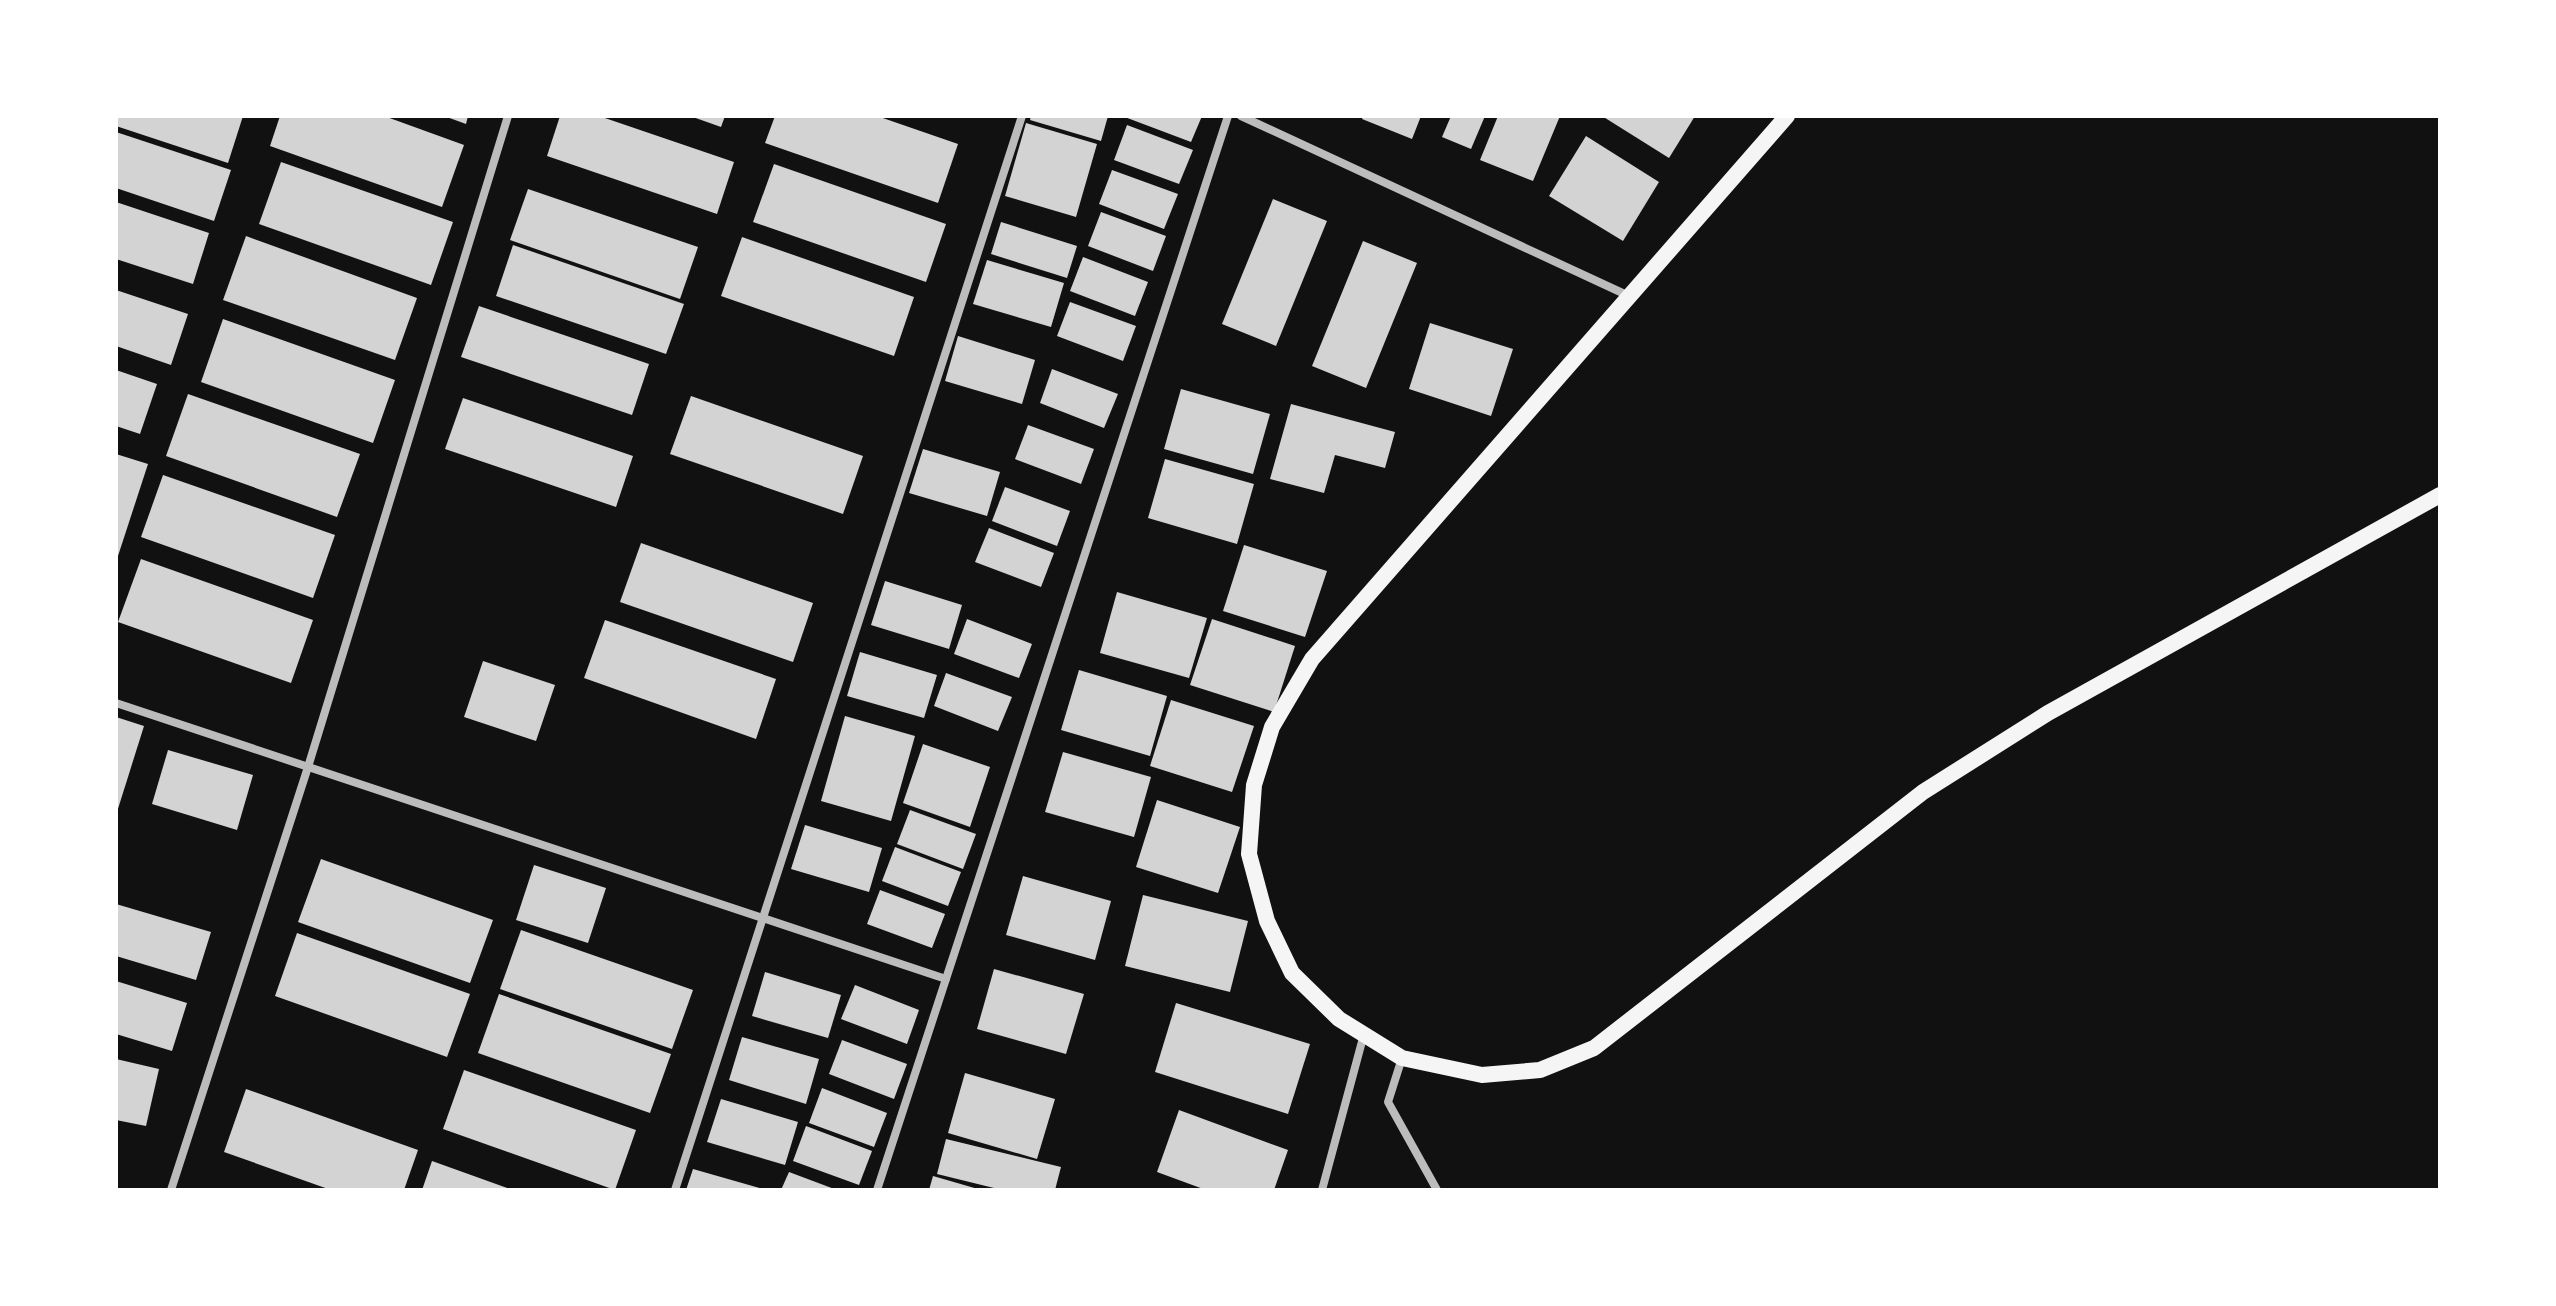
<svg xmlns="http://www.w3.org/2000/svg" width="2556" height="1306" viewBox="0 0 2556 1306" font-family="'DejaVu Sans',sans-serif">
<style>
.building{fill:#d3d3d3}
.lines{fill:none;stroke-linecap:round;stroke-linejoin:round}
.minor{stroke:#bcbcbc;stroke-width:8}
.secondary{stroke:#f5f5f5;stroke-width:16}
</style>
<rect width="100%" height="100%" fill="#111"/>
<g class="building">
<path d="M116 116H243L228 163 116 126Z"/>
<path d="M280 116H384L464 145 442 207 270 146Z"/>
<path d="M444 116H468L466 124Z"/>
<path d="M560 116H599L734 162 717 214 547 156Z"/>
<path d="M690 116H725L721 127Z"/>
<path d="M775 116H877L958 144 938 203 765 143Z"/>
<path d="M1031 116H1108L1101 141 1030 120Z"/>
<path d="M1122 116H1202L1191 142Z"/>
<path d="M1363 116H1421L1412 139 1362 119Z"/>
<path d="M1451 116H1485L1471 149 1442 137Z"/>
<path d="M1498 116H1560L1533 181 1480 160Z"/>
<path d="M1602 116H1695L1669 158Z"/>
<path d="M1026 123 1097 144 1076 217 1005 196Z"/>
<path d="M1127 125 1193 150 1179 184 1114 160Z"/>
<path d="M116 132 231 170 214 221 116 188Z"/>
<path d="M1586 136 1659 182 1623 241 1549 196Z"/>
<path d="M281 162 453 222 431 285 259 224Z"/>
<path d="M774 164 946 224 926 282 753 222Z"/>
<path d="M1112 170 1178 194 1164 229 1099 204Z"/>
<path d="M528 189 698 247 680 299 510 240Z"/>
<path d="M1273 199 1327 221 1276 346 1222 324Z"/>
<path d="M116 202 209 233 193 284 116 259Z"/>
<path d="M1101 212 1166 236 1153 271 1088 246Z"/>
<path d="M1001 222 1077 246 1067 278 991 254Z"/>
<path d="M246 236 417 298 395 360 223 300Z"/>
<path d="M742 237 914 297 894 356 721 296Z"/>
<path d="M1363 241 1417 263 1366 388 1312 366Z"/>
<path d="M513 245 684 304 666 354 496 296Z"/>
<path d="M1083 257 1148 282 1135 316 1070 291Z"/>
<path d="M987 260 1064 283 1051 327 973 304Z"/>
<path d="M116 290 188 314 171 365 116 346Z"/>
<path d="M1070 302 1136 326 1123 361 1057 336Z"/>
<path d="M479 306 649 364 632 415 461 357Z"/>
<path d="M223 319 395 380 373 443 201 382Z"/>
<path d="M1430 323 1513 349 1491 416 1409 389Z"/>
<path d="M958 336 1035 360 1022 404 945 381Z"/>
<path d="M1052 369 1118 394 1104 428 1040 403Z"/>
<path d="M116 370 157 384 140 434 116 426Z"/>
<path d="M1181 389 1270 414 1253 474 1164 449Z"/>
<path d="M188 394 360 454 337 517 166 456Z"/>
<path d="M691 396 863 456 843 514 670 454Z"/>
<path d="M463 398 633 456 616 507 445 449Z"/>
<path d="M1291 404 1395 432 1385 468 1335 455 1324 493 1270 479Z"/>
<path d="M1028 425 1094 449 1081 484 1015 459Z"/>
<path d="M923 449 1000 472 987 516 909 493Z"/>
<path d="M116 454 148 464 117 559H116Z"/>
<path d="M1165 459 1254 484 1237 544 1148 518Z"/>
<path d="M163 475 335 535 313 598 141 537Z"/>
<path d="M1005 487 1070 511 1057 546 992 521Z"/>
<path d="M989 528 1054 553 1041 587 975 562Z"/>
<path d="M641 543 813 603 793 662 620 602Z"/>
<path d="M1244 545 1327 571 1305 637 1223 611Z"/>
<path d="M141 559 313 620 291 683 118 622Z"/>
<path d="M885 581 962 605 949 649 871 625Z"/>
<path d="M1117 592 1207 618 1189 678 1100 653Z"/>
<path d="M967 619 1032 644 1019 678 954 654Z"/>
<path d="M1212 619 1295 646 1274 712 1190 685Z"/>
<path d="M605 620 776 679 756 739 584 678Z"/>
<path d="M860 652 937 675 924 718 847 696Z"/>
<path d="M483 661 555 685 536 741 464 717Z"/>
<path d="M1079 670 1167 696 1150 756 1061 730Z"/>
<path d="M946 673 1012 697 998 731 934 706Z"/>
<path d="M1171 700 1254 726 1232 792 1150 766Z"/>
<path d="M845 716 915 736 891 821 821 801Z"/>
<path d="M116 717 144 726 117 812H116Z"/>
<path d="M923 744 990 767 970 827 903 803Z"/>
<path d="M168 750 253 775 237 830 152 804Z"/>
<path d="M1063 752 1151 777 1134 837 1045 812Z"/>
<path d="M1157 800 1240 827 1218 893 1136 867Z"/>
<path d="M910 810 976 834 963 869 897 844Z"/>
<path d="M805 825 882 848 869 892 791 869Z"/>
<path d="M895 847 961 872 948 906 882 881Z"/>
<path d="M321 859 493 920 470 983 298 922Z"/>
<path d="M534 865 606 888 588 943 516 920Z"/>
<path d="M1023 876 1111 901 1095 960 1006 935Z"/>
<path d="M880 890 945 914 932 948 867 924Z"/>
<path d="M1143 895 1248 921 1230 992 1125 966Z"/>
<path d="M116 904 211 932 196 980 116 956Z"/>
<path d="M521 930 693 990 672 1049 500 989Z"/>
<path d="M297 933 470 994 447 1057 275 996Z"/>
<path d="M994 969 1084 994 1066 1054 977 1029Z"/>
<path d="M765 972 841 995 828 1038 752 1016Z"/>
<path d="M116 981 187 1003 172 1051 116 1034Z"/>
<path d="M855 985 919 1010 907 1044 841 1019Z"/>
<path d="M499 994 671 1054 650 1113 478 1053Z"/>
<path d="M1176 1003 1310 1044 1288 1114 1155 1072Z"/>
<path d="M742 1037 819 1059 806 1104 729 1080Z"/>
<path d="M842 1040 907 1064 894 1099 829 1074Z"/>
<path d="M116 1059 159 1069 146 1126 116 1120Z"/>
<path d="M464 1070 636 1130 615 1190 443 1129Z"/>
<path d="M965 1073 1055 1099 1037 1159 948 1133Z"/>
<path d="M822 1088 887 1113 874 1147 809 1123Z"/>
<path d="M246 1089 418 1150 404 1190H331L224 1152Z"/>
<path d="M721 1099 798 1122 785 1165 707 1142Z"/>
<path d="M1179 1110 1288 1150 1274 1190H1206L1157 1172Z"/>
<path d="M806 1126 872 1151 859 1185 793 1161Z"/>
<path d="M946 1139 1061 1167 1055 1190H1002L937 1174Z"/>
<path d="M432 1161 513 1190H422Z"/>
<path d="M693 1169 763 1189 762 1190H686Z"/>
<path d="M789 1172 837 1190H781Z"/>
<path d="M933 1176 978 1189V1190H929Z"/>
</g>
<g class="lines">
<g class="minor">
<path d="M1241 116 1629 296"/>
<path d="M116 703 946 979"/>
<path d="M1402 1058 1388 1102 1437 1190"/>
<path d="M171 1190 308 767 508 116"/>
<path d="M675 1190 1022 116"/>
<path d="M877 1190 1228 116"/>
<path d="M1322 1190 1364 1034"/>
</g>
<path class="secondary" d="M1787 116 1312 659 1272 727 1254 785 1249 854 1267 921 1292 973 1339 1019 1402 1058 1482 1075 1540 1070 1594 1048 1923 792 2048 713 2440 495"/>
</g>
<rect width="2556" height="1306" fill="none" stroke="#ffffff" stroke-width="236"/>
</svg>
